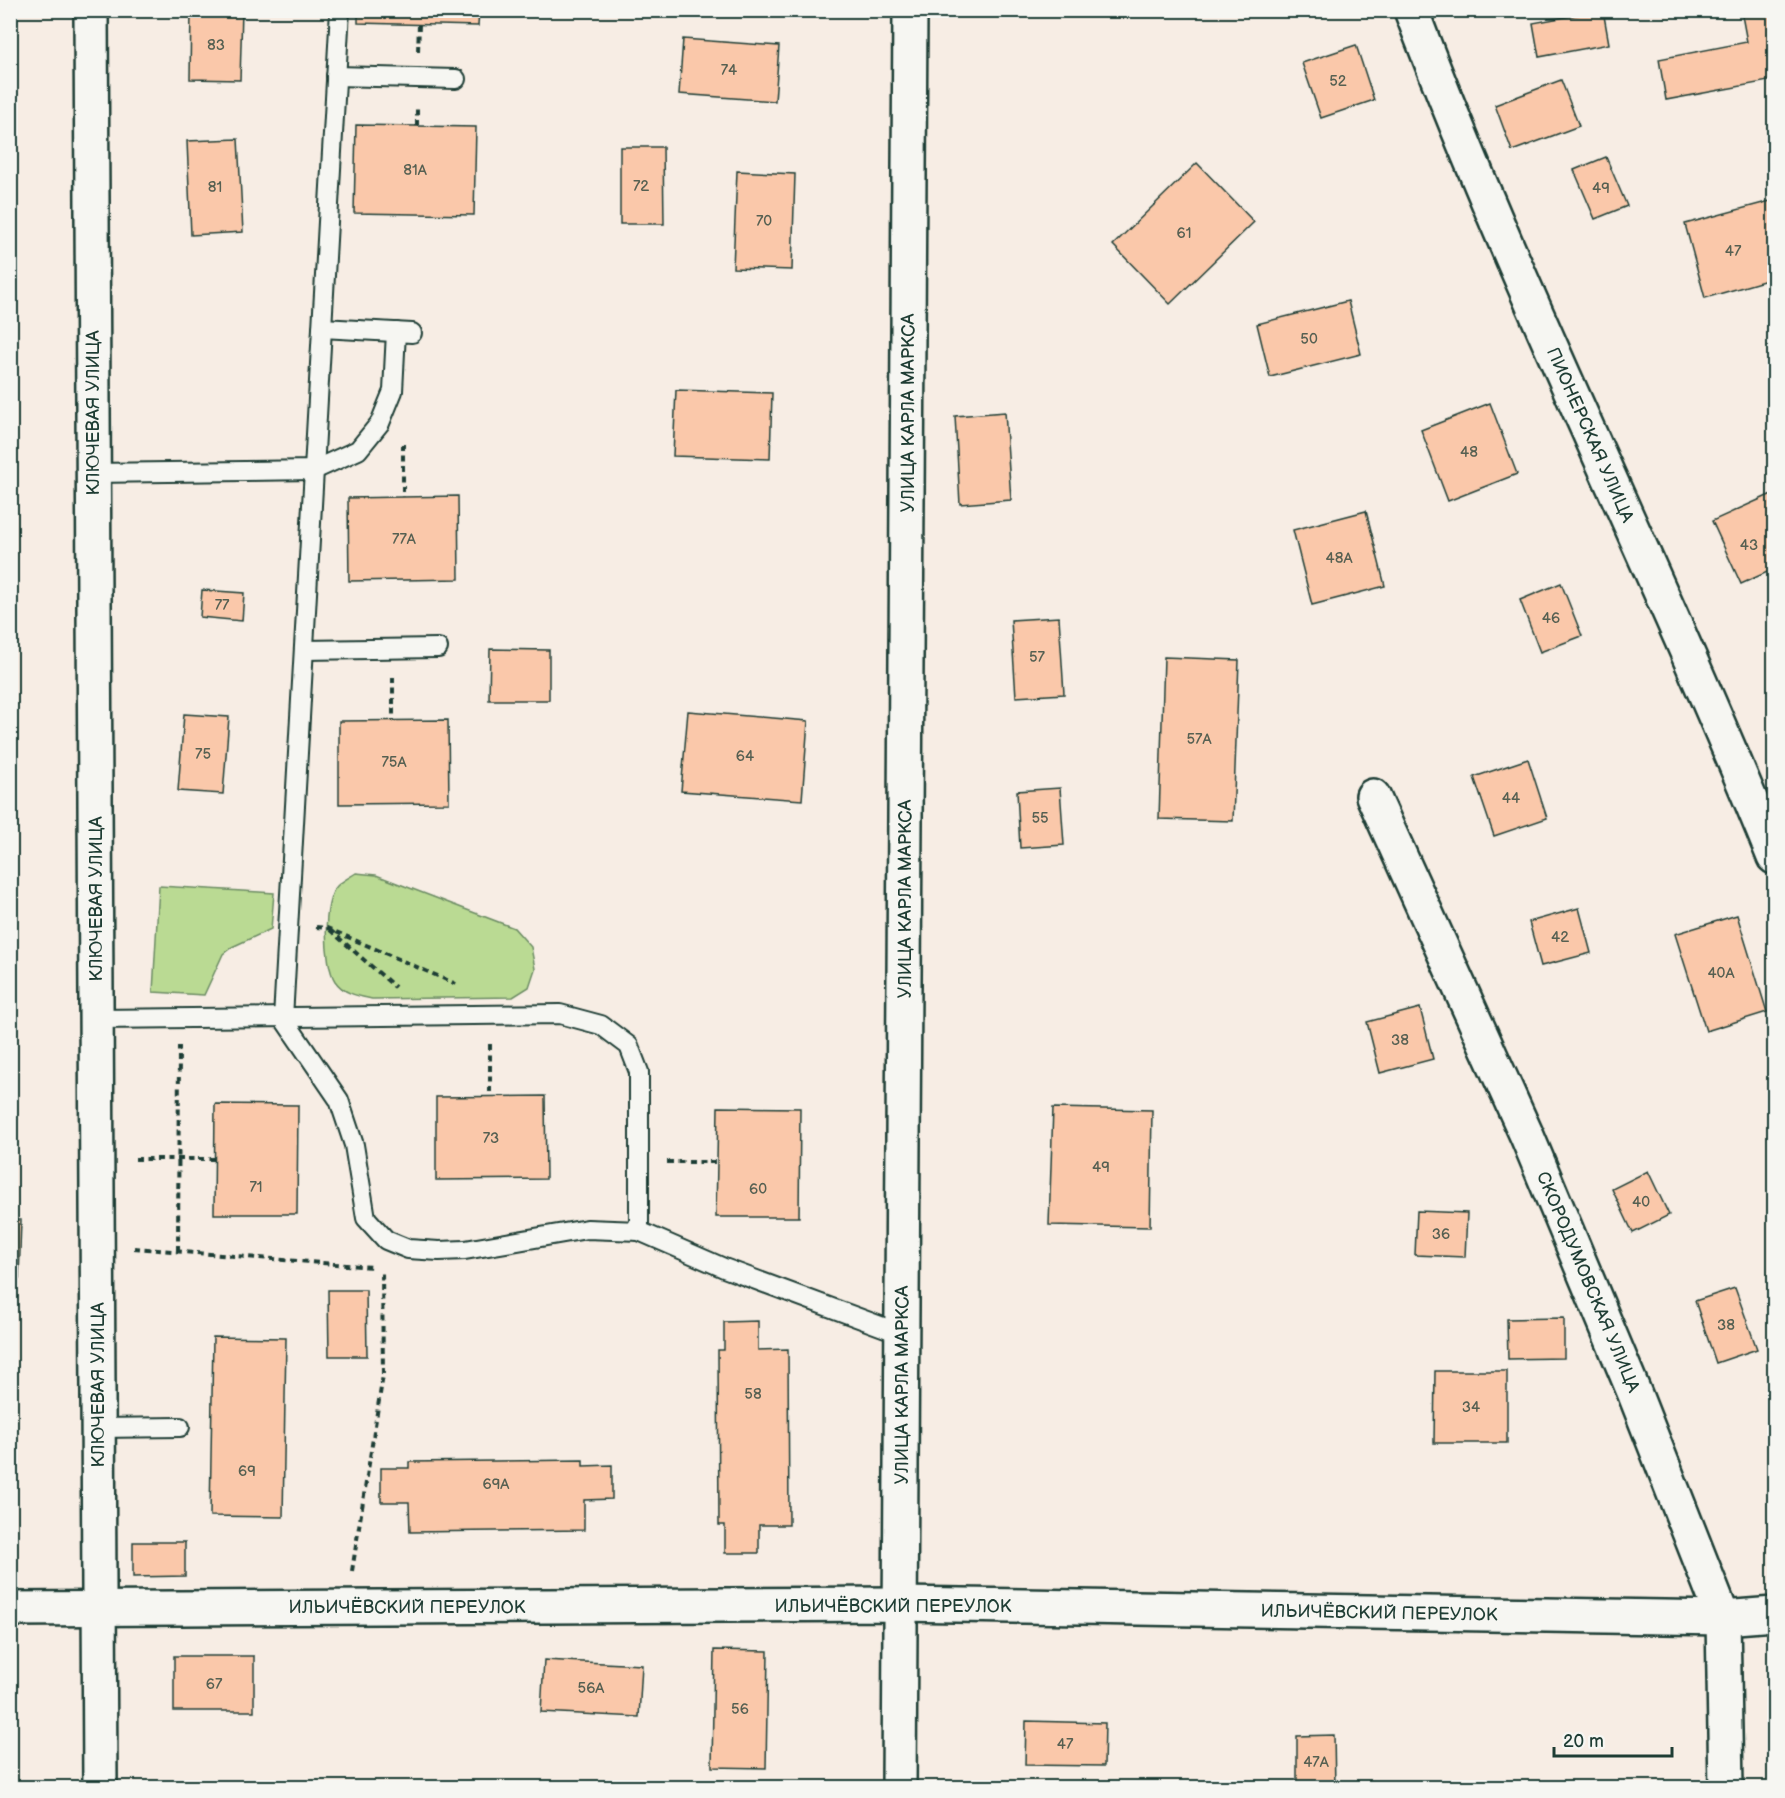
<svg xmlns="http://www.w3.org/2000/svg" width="1785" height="1798" viewBox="0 0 1785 1798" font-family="'Balsamiq Sans',sans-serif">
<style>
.green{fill:#bada93;stroke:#6c8c64;stroke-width:1.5}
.building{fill:#fac8aa;stroke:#1f3d34;stroke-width:1.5}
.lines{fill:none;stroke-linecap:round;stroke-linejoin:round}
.service-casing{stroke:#1f3d34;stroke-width:22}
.minor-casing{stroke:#1f3d34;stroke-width:38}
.path{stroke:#1f3d34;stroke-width:4;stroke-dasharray:6 4.5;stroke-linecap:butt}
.service{stroke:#f6f6f2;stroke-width:18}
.minor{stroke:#f6f6f2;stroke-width:33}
.labels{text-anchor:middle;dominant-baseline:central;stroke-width:4.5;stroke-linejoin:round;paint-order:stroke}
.number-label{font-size:15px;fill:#566052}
.street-label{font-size:18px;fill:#1f3d34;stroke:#f6f6f2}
</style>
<rect width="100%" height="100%" fill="#f7ede4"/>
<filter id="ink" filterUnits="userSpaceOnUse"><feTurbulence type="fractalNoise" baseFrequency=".0167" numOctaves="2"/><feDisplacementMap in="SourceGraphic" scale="12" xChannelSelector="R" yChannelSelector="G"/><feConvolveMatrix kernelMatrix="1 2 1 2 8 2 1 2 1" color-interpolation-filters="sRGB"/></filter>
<g filter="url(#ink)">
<g class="green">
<path d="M356 873 376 875 514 928 531 947 535 969 529 987 513 997 372 999C358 996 344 994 335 981 324 964 322 901 337 886 342 881 350 877 356 873Z"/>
<path d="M159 886 274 893 271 929 232 947 223 954 204 995 153 992Z"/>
</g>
<g class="building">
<path d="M191 10H242L240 80 190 79Z"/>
<path d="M358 10H479L478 26 358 23Z"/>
<path d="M1603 10 1609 44 1539 57 1533 23Z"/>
<path d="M1741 10H1774V80L1666 100 1659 59 1747 42Z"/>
<path d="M683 39 779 46 775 101 679 94Z"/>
<path d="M1356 45 1374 100 1321 118 1302 63Z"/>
<path d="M1561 80 1579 126 1512 151 1495 105Z"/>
<path d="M356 125 476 127 474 215 354 213Z"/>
<path d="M238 139 243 232 191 235 187 141Z"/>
<path d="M620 147H663L664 224H620Z"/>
<path d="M1606 157 1627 206 1595 219 1574 170Z"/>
<path d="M1197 163 1254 222 1170 304 1113 245Z"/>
<path d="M737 171 795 174 792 270 733 268Z"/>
<path d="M1774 200V278L1705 298 1685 224Z"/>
<path d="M1348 301 1361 354 1270 377 1257 324Z"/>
<path d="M676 390 772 393 770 459 673 456Z"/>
<path d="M1490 403 1517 474 1448 501 1421 430Z"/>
<path d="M1005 412 1011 500 960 504 955 416Z"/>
<path d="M1774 493V569L1741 584 1712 521Z"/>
<path d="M458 496 459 579 349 581 348 498Z"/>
<path d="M1366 511 1385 586 1312 605 1293 530Z"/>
<path d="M1561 583 1582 636 1540 652 1520 600Z"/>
<path d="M202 590 244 593 242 621 200 617Z"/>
<path d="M1059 617 1064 694 1016 697 1011 620Z"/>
<path d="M490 649 549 650V700H489Z"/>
<path d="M1164 657 1239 660 1233 821 1159 819Z"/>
<path d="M688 711 808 721 802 800 681 791Z"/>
<path d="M184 714 229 717 223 794 178 791Z"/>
<path d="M448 720 449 803 339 804V721Z"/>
<path d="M1528 759 1547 818 1494 836 1474 777Z"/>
<path d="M1060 788 1064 845 1020 848 1017 791Z"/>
<path d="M10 855H14L12 944H10Z"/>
<path d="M1579 908 1591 953 1541 966 1529 922Z"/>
<path d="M1737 915 1767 1012 1706 1031 1675 934Z"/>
<path d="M1420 1008 1433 1059 1380 1073 1367 1022Z"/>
<path d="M545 1096 546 1179 436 1180V1097Z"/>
<path d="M215 1104 298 1105 297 1214H214Z"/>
<path d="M718 1107 800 1108 799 1217H716Z"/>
<path d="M1053 1108 1152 1110 1150 1227 1049 1225Z"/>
<path d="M1648 1171 1669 1215 1633 1233 1612 1189Z"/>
<path d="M1417 1211 1467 1213 1465 1257 1415 1255Z"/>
<path d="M10 1220H21L19 1279H10Z"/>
<path d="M1735 1288 1757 1349 1716 1363 1695 1301Z"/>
<path d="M328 1290H366L367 1356H329Z"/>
<path d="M1564 1318V1358L1508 1359 1507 1319Z"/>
<path d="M758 1321V1350L788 1349 789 1525H759V1553H725V1525H719L718 1350H724V1322Z"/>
<path d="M213 1337 286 1338 283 1517 210 1516Z"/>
<path d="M1435 1371H1507V1443H1434Z"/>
<path d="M583 1460V1466L612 1465V1499L584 1500V1530L410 1532 409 1502H381V1468H409V1462Z"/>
<path d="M133 1542H185V1576L133 1577Z"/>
<path d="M714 1650 768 1651 766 1768 712 1767Z"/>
<rect x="174" y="1656" width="80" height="55"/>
<path d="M544 1660 642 1665 639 1717 541 1712Z"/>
<path d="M1026 1721 1105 1723 1104 1766 1025 1765Z"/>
<path d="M1334 1735 1335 1788H1297V1736Z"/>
</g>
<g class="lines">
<defs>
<g id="service">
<path d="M340 10 283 1018 339 1100 354 1145 366 1218 386 1240 408 1249 439 1251 465 1250 587 1229 639 1231 724 1268 902 1334"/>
<path d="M336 76 456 79"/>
<path d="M322 328 412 333"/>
<path d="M93 473 314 470 358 450 380 423 393 391 396 332"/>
<path d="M304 650 438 648"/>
<path d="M97 1019 560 1014 601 1025 629 1046 639 1072V1231"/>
<path d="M98 1428 180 1427"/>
</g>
<g id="minor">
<path d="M91 10 100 1788"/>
<path d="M1411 10C1520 298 1659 573 1774 857"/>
<path d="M1373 796 1527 1136 1634 1392 1723 1618 1726 1788"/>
<path d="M10 1609 900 1604 1723 1618 1774 1614"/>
<path d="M899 1788 910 10"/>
</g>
</defs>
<use href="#service" class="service-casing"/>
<use href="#minor" class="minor-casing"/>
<g class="path">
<path d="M418 51 419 25"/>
<path d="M417 126V106"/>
<path d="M403 444V497"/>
<path d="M393 677V721"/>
<path d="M316 927 327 928 456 984"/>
<path d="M330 930 395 987"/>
<path d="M490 1044V1097"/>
<path d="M135 1159H215"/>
<path d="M667 1162H717"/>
<path d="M134 1248 372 1267"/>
<path d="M178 1251 179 1046"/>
<path d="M352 1571 383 1375 382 1269"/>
</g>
<use href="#service" class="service"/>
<use href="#minor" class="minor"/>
</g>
</g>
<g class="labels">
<g class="number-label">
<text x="216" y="45">83</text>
<text x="729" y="70">74</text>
<text x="1338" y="81">52</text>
<text x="415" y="170">81А</text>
<text x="641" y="186">72</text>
<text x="215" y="187">81</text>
<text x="1601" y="188">49</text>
<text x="764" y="221">70</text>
<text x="1184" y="233">61</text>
<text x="1733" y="251">47</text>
<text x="1309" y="339">50</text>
<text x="1469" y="452">48</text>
<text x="404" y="539">77А</text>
<text x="1749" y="545">43</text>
<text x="1339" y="558">48А</text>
<text x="222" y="605">77</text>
<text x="1551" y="618">46</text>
<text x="1037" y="657">57</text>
<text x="1199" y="739">57А</text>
<text x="203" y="754">75</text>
<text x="745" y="756">64</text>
<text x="394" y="762">75А</text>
<text x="1511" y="798">44</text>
<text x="1040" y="818">55</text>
<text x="1560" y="937">42</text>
<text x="1721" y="973">40А</text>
<text x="1400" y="1040">38</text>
<text x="491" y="1138">73</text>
<text x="1101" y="1167">49</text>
<text x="256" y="1187">71</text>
<text x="758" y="1189">60</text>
<text x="1641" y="1202">40</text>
<text x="1441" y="1234">36</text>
<text x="1726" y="1325">38</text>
<text x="753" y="1394">58</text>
<text x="1471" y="1407">34</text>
<text x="247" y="1471">69</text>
<text x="496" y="1484">69А</text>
<text x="214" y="1684">67</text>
<text x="591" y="1688">56А</text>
<text x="740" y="1709">56</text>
<text x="1065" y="1744">47</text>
<text x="1316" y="1762">47А</text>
</g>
<g class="street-label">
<text transform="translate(93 413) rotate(-90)">КЛЮЧЕВАЯ УЛИЦА</text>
<text transform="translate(908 413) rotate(-90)">УЛИЦА КАРЛА МАРКСА</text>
<text transform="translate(1590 435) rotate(66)">ПИОНЕРСКАЯ УЛИЦА</text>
<text transform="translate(96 899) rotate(-90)">КЛЮЧЕВАЯ УЛИЦА</text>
<text transform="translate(905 899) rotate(-90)">УЛИЦА КАРЛА МАРКСА</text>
<text transform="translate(1588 1282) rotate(67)">СКОРОДУМОВСКАЯ УЛИЦА</text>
<text transform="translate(98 1385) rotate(-90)">КЛЮЧЕВАЯ УЛИЦА</text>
<text transform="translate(902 1385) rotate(-90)">УЛИЦА КАРЛА МАРКСА</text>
<text x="893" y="1606">ИЛЬИЧЁВСКИЙ ПЕРЕУЛОК</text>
<text x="407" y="1607">ИЛЬИЧЁВСКИЙ ПЕРЕУЛОК</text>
<text transform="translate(1379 1613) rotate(1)">ИЛЬИЧЁВСКИЙ ПЕРЕУЛОК</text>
</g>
</g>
<rect width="1785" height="1798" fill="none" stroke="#f6f6f2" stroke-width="36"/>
<rect x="18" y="18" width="1749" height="1762" fill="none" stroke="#1f3d34" stroke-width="2" filter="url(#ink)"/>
<path d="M1554 1747v9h118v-9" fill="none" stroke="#1f3d34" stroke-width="3"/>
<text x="1563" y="1747" font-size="18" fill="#1f3d34" stroke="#f6f6f2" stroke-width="4.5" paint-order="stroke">20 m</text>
</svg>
